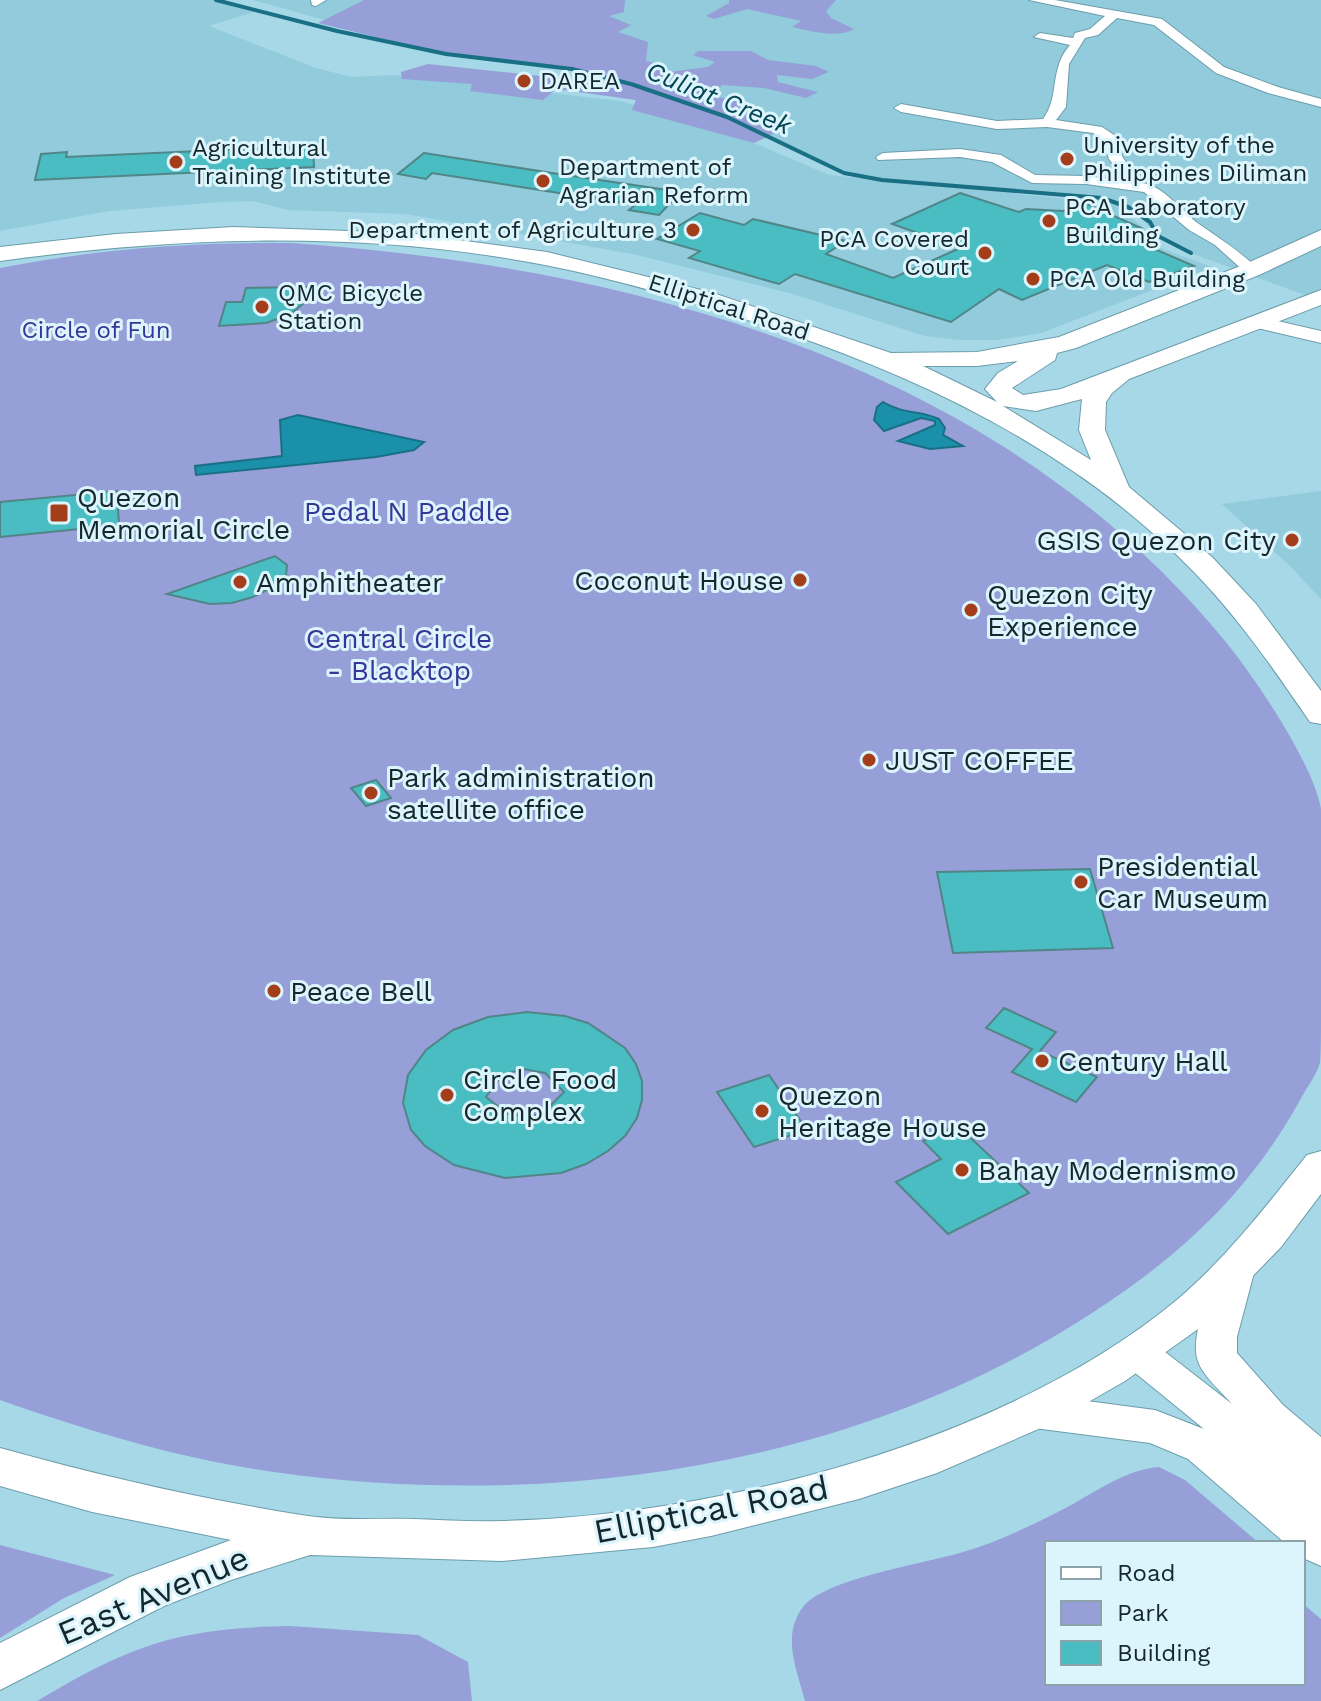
<svg xmlns="http://www.w3.org/2000/svg" width="1321" height="1701" viewBox="0 0 1321 1701" font-family="'Work Sans',sans-serif">
<style>
.built{fill:#91cbdc}
.green{fill:#979fd8}
.water{fill:#1b90aa;stroke:#197084;stroke-width:2}
.lines{fill:none;stroke-linecap:round;stroke-linejoin:round}
.stream{stroke:#197084;stroke-width:4}
.building{fill:#49bdc1;stroke:#518587;stroke-width:2;fill-rule:evenodd}
.minor-casing{stroke:#6c9dab;stroke-width:2}
.tertiary-casing{stroke:#6c9dab;stroke-width:2}
.secondary-casing{stroke:#6c9dab;stroke-width:2}
.primary-casing{stroke:#6c9dab;stroke-width:2}
.minor{fill:#fff;fill-rule:evenodd}
.tertiary{fill:#fff;fill-rule:evenodd}
.secondary{fill:#fff;fill-rule:evenodd}
.primary{fill:#fff;fill-rule:evenodd}
.poi-dot{fill:#a43d19;stroke:#dcf5fc;stroke-width:3}
.labels{text-anchor:middle;dominant-baseline:central;stroke-width:6;stroke-linejoin:round;paint-order:stroke}
.far-poi-label{font-size:24px;fill:#13272d;stroke:#dcf5fc;text-anchor:start}
.far-street-label{font-size:24px;fill:#13272d;stroke:#dcf5fc}
.far-park-label{font-size:24px;fill:#383498;stroke:#dcf5fc}
.far-water-label{font-size:26px;font-style:italic;fill:#034453;stroke:#dcf5fc}
.poi-label{font-size:28px;fill:#13272d;stroke:#dcf5fc;text-anchor:start}
.park-label{font-size:28px;fill:#383498;stroke:#dcf5fc}
.near-street-label{font-size:34px;fill:#13272d;stroke:#dcf5fc}
</style>
<rect width="100%" height="100%" fill="#a6d8e7"/>
<g class="built">
<path d="M0 0H223L256 11 209 26 316 68 351 77 395 75 620 101 754 143 829 175 879 180 844 173 727 117 631 84 572 69 446 54 253 0H1321V301L1191 253 1158 236 1129 206 1102 198 913 181 884 180 1116 204 1146 230 1158 247 1212 267 1041 333 997 340H959L925 336 793 294 633 254 406 214 288 210 253 201 220 202 109 211 0 231Z"/>
<path d="M1321 491V599L1291 567 1222 504Z"/>
</g>
<g class="green">
<path d="M364 0H625L624 12 609 16 631 25 618 32 648 42 646 61 667 66 669 72 708 67 715 62 693 55 698 51H751L768 60 816 66 829 72 812 79 777 75 778 82 818 92 806 98 764 88 722 85 713 96 749 103 775 124V133L754 143 632 110 636 100 556 89 543 100 470 91 472 84 402 79 401 72 428 64 570 79 613 87 618 81 572 69 446 54 318 23Z"/>
<path d="M729 0H836L826 11 831 18 854 29C837 39 811 31 792 27L801 21 747 9 714 19 706 16 729 3Z"/>
<path d="M291 243C636 267 997 363 1225 641 1254 676 1314 765 1321 809 1321 841 1321 894 1321 928 1321 958 1321 988 1321 1018 1321 1032 1321 1050 1320 1063 1316 1076 1305 1090 1299 1102 1259 1174 1207 1230 1141 1279 897 1461 572 1514 274 1472 181 1459 88 1431 0 1400V268C97 249 192 242 291 243Z"/>
<path d="M1159 1467 1185 1480 1259 1543H1047V1683H1303V1604L1321 1619V1701H805C797 1670 781 1636 803 1607 826 1578 924 1564 963 1552 994 1543 1026 1528 1054 1514 1088 1498 1121 1470 1159 1467Z"/>
<path d="M0 1545 115 1575 64 1598 0 1638Z"/>
<path d="M290 1626 418 1635 468 1662 472 1701H37C132 1644 179 1628 290 1626Z"/>
</g>
<g class="water">
<path d="M883 402C905 415 919 410 939 419L945 428 943 435 963 446 930 449 898 441 935 425V421L921 418 884 431 874 420 877 407Z"/>
<path d="M298 415 424 442 414 450 376 457 196 475 195 466 282 456 280 420Z"/>
</g>
<g class="lines">
<path class="stream" d="M216 0 337 31 446 54 572 69 631 84 727 117 844 173 882 180 1102 198 1128 207 1150 222 1158 236 1191 253"/>
</g>
<g class="building">
<path d="M313 146 314 167 35 180 41 154 67 152 66 157Z"/>
<path d="M424 153 552 173 681 192 659 215 629 210 635 205 432 173 426 179 398 174Z"/>
<path d="M960 193 1019 212 1026 209 1063 211 1085 203 1141 228 1122 235 1194 266 1149 282 1107 265 1022 300 999 289 951 322 795 274 779 284 689 258 700 251 657 239 700 213 744 225 753 219 846 241 826 254 893 278 960 248 892 224Z"/>
<path d="M308 287 303 304 289 315 266 323 219 326 226 302H242L246 288Z"/>
<path d="M117 491 119 525 0 537V502Z"/>
<path d="M275 556 287 565 286 576 271 588 253 597 232 603 210 604 167 594Z"/>
<path d="M376 780 391 798 366 806 351 788Z"/>
<path d="M1090 869 1113 948 953 953 937 872Z"/>
<path d="M1004 1008 1056 1032 1040 1051 1097 1077 1076 1102 1012 1072 1032 1049 986 1028Z"/>
<path d="M527 1012 565 1016 588 1023 625 1048 636 1064 642 1081V1100L637 1118 625 1136 608 1151 586 1164 561 1173 505 1178 454 1165 425 1146 411 1130 403 1103 408 1075 426 1050 453 1030 488 1017ZM523 1069 545 1073 564 1092 543 1113 532 1116 509 1115 486 1097 502 1075Z"/>
<path d="M769 1075 807 1130 754 1147 717 1092Z"/>
<path d="M957 1125 1029 1193 948 1234 896 1182 941 1159 923 1141Z"/>
</g>
<g class="lines">
<defs>
<g id="minor">
<path d="M311 0H326L316 6 312 5Z"/>
<path d="M1029 0H1055L1162 19 1224 67 1278 87 1321 99V107L1268 93 1216 73 1154 25 1117 18 1098 35 1085 38 1069 64 1066 107 1056 120 1102 127 1114 135 1123 158 1142 183C1164 186 1181 211 1199 224 1219 238 1238 250 1256 267V273H1246L1215 245 1189 230 1144 192 1086 184 1032 183 992 162 960 157 878 160 876 157 883 153 960 149 1001 155 1035 175 1086 176 1126 181 1109 159 1103 140 1093 133 1047 127 997 129 901 112 894 108 901 104 997 121 1043 119C1060 97 1049 68 1070 45L1034 37 1040 33 1073 38 1075 33 1090 29 1105 16Z"/>
</g>
<path id="tertiary" d="M1256 316 1321 331V343L1249 326 1246 322Z"/>
<path id="secondary" d="M1235 1254 1249 1259 1255 1269 1237 1337V1353L1283 1405 1321 1437V1566L1303 1558V1543H1285L1188 1459 1150 1443 1034 1428 1019 1423 1013 1411 1019 1399 1034 1394 1155 1410 1204 1429 1123 1363 1117 1352 1123 1341 1137 1336 1151 1341 1232 1404C1221 1391 1201 1375 1197 1358 1191 1337 1211 1278 1221 1259Z"/>
<g id="primary">
<path d="M233 227 408 233 547 252 713 293 891 353 977 352 1059 337 1243 265 1321 230V246L1259 275 1076 348 1057 353 1055 360 1012 388 1023 395 1061 389 1321 290V305L1129 379 1112 393 1106 402 1105 430 1129 487 1212 557 1256 604 1321 691V724L1310 722C1273 668 1238 617 1193 571 1080 456 935 383 784 332 707 306 630 282 550 266 369 230 182 236 0 261V247L116 234ZM1018 361 998 373 985 389 997 402 923 366H977ZM1082 399 1079 430 1091 460 1003 406 1036 411Z"/>
<path d="M1321 1151V1194L1281 1247 1208 1322 1125 1381 1050 1424 937 1473 859 1499 711 1536 653 1547 502 1561 310 1555 231 1580 164 1606 0 1690V1643L130 1577 231 1540 92 1512 0 1486V1448C101 1476 204 1500 308 1516 342 1521 380 1518 415 1519 444 1520 473 1522 501 1521 720 1516 1008 1441 1178 1299 1227 1257 1267 1205 1307 1155Z"/>
</g>
</defs>
<use href="#minor" class="minor-casing"/>
<use href="#tertiary" class="tertiary-casing"/>
<use href="#secondary" class="secondary-casing"/>
<use href="#primary" class="primary-casing"/>
<use href="#minor" class="minor"/>
<use href="#tertiary" class="tertiary"/>
<use href="#secondary" class="secondary"/>
<use href="#primary" class="primary"/>
</g>
<g class="poi-dot">
<circle cx="524" cy="81" r="8"/>
<circle cx="1067" cy="159" r="8"/>
<circle cx="176" cy="162" r="8"/>
<circle cx="543" cy="181" r="8"/>
<circle cx="1049" cy="221" r="8"/>
<circle cx="693" cy="230" r="8"/>
<circle cx="985" cy="253" r="8"/>
<circle cx="1033" cy="279" r="8"/>
<circle cx="262" cy="307" r="8"/>
<rect x="49" y="503" width="20" height="20" rx="4"/>
<circle cx="1292" cy="540" r="8"/>
<circle cx="800" cy="580" r="8"/>
<circle cx="240" cy="582" r="8"/>
<circle cx="971" cy="610" r="8"/>
<circle cx="869" cy="760" r="8"/>
<circle cx="371" cy="793" r="8"/>
<circle cx="1081" cy="882" r="8"/>
<circle cx="274" cy="991" r="8"/>
<circle cx="1042" cy="1061" r="8"/>
<circle cx="447" cy="1095" r="8"/>
<circle cx="762" cy="1111" r="8"/>
<circle cx="962" cy="1170" r="8"/>
</g>
<g class="labels">
<g class="far-poi-label">
<text x="540" y="81">DAREA</text>
<text x="1083" y="145">University of the<tspan x="1083" dy="28">Philippines Diliman</tspan></text>
<text x="192" y="148">Agricultural<tspan x="192" dy="28">Training Institute</tspan></text>
<text x="559" y="167">Department of<tspan x="559" dy="28">Agrarian Reform</tspan></text>
<text x="1065" y="207">PCA Laboratory<tspan x="1065" dy="28">Building</tspan></text>
<text x="677" y="230" text-anchor="end">Department of Agriculture 3</text>
<text x="969" y="239" text-anchor="end">PCA Covered<tspan x="969" dy="28">Court</tspan></text>
<text x="1049" y="279">PCA Old Building</text>
<text x="278" y="293">QMC Bicycle<tspan x="278" dy="28">Station</tspan></text>
</g>
<g class="far-street-label">
<text transform="translate(729 307) rotate(18)">Elliptical Road</text>
</g>
<g class="far-park-label">
<text x="96" y="330">Circle of Fun</text>
</g>
<g class="far-water-label">
<text transform="translate(719 98) rotate(22)">Culiat Creek</text>
</g>
<g class="poi-label">
<text x="77" y="497">Quezon<tspan x="77" dy="32">Memorial Circle</tspan></text>
<text x="1276" y="540" text-anchor="end">GSIS Quezon City</text>
<text x="784" y="580" text-anchor="end">Coconut House</text>
<text x="256" y="582">Amphitheater</text>
<text x="987" y="594">Quezon City<tspan x="987" dy="32">Experience</tspan></text>
<text x="885" y="760">JUST COFFEE</text>
<text x="387" y="777">Park administration<tspan x="387" dy="32">satellite office</tspan></text>
<text x="1097" y="866">Presidential<tspan x="1097" dy="32">Car Museum</tspan></text>
<text x="290" y="991">Peace Bell</text>
<text x="1058" y="1061">Century Hall</text>
<text x="463" y="1079">Circle Food<tspan x="463" dy="32">Complex</tspan></text>
<text x="778" y="1095">Quezon<tspan x="778" dy="32">Heritage House</tspan></text>
<text x="978" y="1170">Bahay Modernismo</text>
</g>
<g class="park-label">
<text x="407" y="511">Pedal N Paddle</text>
<text x="399" y="638">Central Circle<tspan x="399" dy="32">- Blacktop</tspan></text>
</g>
<g class="near-street-label">
<text transform="translate(711 1509) rotate(-11)">Elliptical Road</text>
<text transform="translate(153 1595) rotate(-23)">East Avenue</text>
</g>
</g>
<rect x="1045" y="1541" width="260" height="144" fill="#dcf5fc" stroke="#8ca3a9" stroke-width="2"/>
<rect x="1061" y="1567" width="40" height="12" fill="#ffffff" stroke="#8ca3a9" stroke-width="2"/>
<text x="1117" y="1581" font-size="24" fill="#13272d">Road</text>
<rect x="1061" y="1601" width="40" height="24" fill="#979fd8" stroke="#8ca3a9" stroke-width="2"/>
<text x="1117" y="1621" font-size="24" fill="#13272d">Park</text>
<rect x="1061" y="1641" width="40" height="24" fill="#49bdc1" stroke="#8ca3a9" stroke-width="2"/>
<text x="1117" y="1661" font-size="24" fill="#13272d">Building</text>
</svg>
